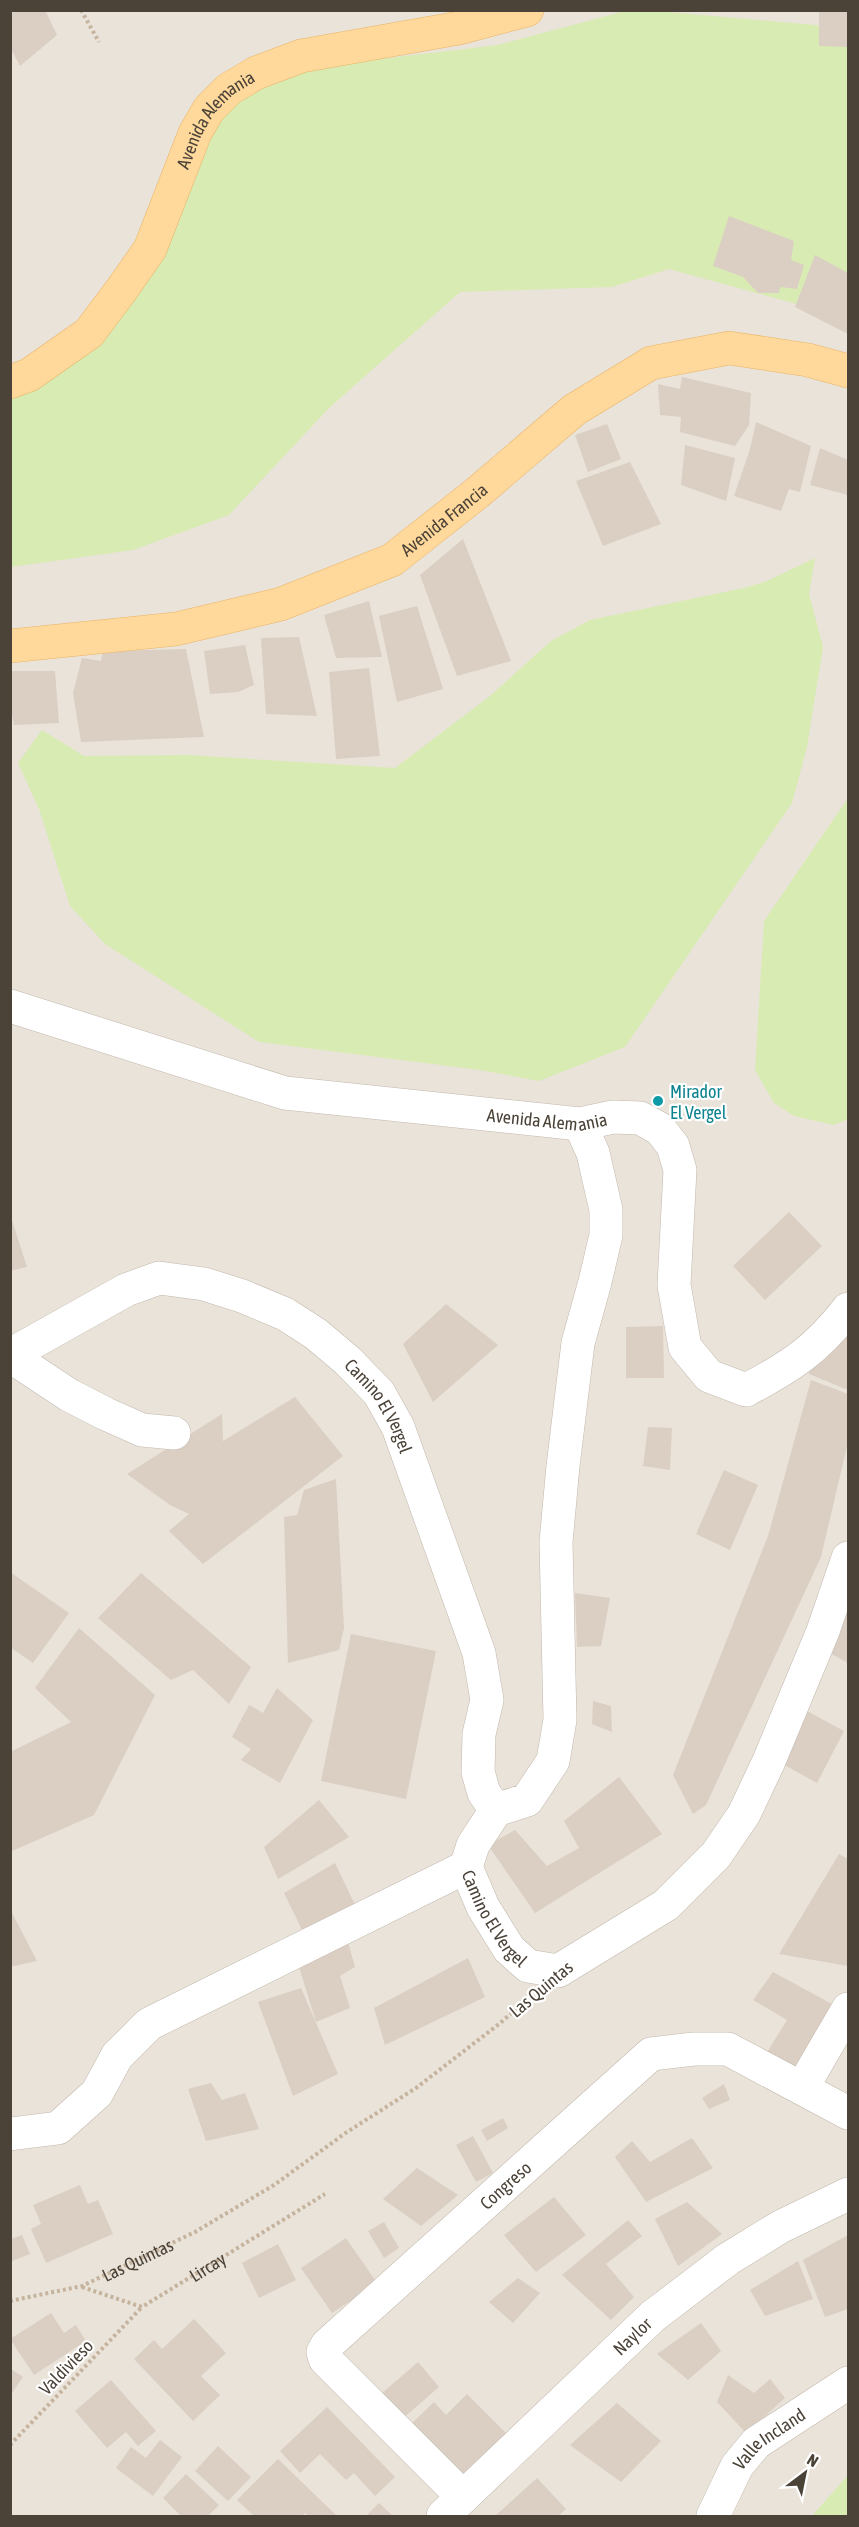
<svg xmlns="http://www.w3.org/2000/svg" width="859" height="2527" viewBox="0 0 859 2527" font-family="'Asap Condensed',sans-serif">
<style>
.residential{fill:#eae3d9}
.green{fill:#d8ebb3}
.building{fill:#dbcfc3}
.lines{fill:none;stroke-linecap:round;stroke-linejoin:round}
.minor-casing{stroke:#c2b8ad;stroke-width:34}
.major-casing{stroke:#e9b466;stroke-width:34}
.path{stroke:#c5b39d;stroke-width:4;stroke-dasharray:3 3;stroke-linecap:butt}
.minor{stroke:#fff;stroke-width:33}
.major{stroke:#ffd89b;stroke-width:33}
.culture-dot{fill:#0f9aa8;stroke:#fff;stroke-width:2}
.labels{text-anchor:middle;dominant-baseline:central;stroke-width:4.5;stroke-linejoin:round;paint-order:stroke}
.street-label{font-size:18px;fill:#4b4238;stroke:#fff}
.culture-label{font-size:18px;fill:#0d838f;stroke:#fff;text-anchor:start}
</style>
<rect width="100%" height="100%" fill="#f6f2eb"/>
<rect class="residential" x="11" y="11" width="837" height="2505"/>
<g class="green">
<path d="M625 11H657L848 28V318L669 269 612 287 460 292 329 408 229 515 133 550 11 567V379L79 336 177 218 238 76 498 45Z"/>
<path d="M815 558 809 594 823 647 807 747 792 803 625 1047 539 1081 480 1070 259 1042 105 944 70 906 39 809 18 763 42 730 84 756 188 755 395 768 490 696 551 641 590 620 744 588 767 581Z"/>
<path d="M848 798V1119L834 1125 794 1116 774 1103 755 1070 764 921Z"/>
<path d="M848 2475V2516H812Z"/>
</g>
<g class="building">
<path d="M18 10H45L57 35 20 66 10 47V14Z"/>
<path d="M819 10H848V47L819 46Z"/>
<path d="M729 216 794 241 791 260 804 265 797 289 780 287 779 293H758L743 277 713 266Z"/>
<path d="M815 255 848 273V334L795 307Z"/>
<path d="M682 377 751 393 749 425 735 446 680 432 681 417 660 415 658 384 680 389Z"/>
<path d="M756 422 811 446 800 492 789 489 781 511 734 496 750 449Z"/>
<path d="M607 424 621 459 588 472 575 435Z"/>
<path d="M685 445 735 458 726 501 681 485Z"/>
<path d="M820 448 848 460V495L810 485Z"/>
<path d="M630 462 661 524 603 546 576 481Z"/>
<path d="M463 539 511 661 457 676 420 575Z"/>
<path d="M369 601 382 657 336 658 324 615Z"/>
<path d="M417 606 443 689 397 702 379 616Z"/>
<path d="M299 637 317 716 266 714 261 638Z"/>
<path d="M245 645 254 685 238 692 210 694 204 651Z"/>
<path d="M186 649 204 737 81 742 73 693 82 658 101 661 103 651Z"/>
<path d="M369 668 380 756 336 759 329 672Z"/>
<path d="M10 671H55L59 723 14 725 10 704Z"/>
<path d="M789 1212 822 1246 765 1300 733 1266Z"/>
<path d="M10 1214 27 1267 10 1271Z"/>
<path d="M446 1304 498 1345 433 1402 403 1344Z"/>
<path d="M848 1320V1390L809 1374 810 1355Z"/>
<path d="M663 1326 664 1378H626V1327Z"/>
<path d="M811 1380 848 1394V1442L821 1557 706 1805 693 1814 673 1775 768 1536Z"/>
<path d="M295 1397 343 1456 203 1564 169 1531 189 1514 170 1505 127 1474 222 1414 223 1441Z"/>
<path d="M648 1427 672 1428 670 1470 643 1466Z"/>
<path d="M724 1470 758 1485 730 1550 696 1534Z"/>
<path d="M336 1479 344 1628 339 1650 288 1663 284 1517 297 1515 304 1490Z"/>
<path d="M10 1572 69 1613 33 1663 10 1647Z"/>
<path d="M141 1573 251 1667 229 1704 193 1670 171 1680 98 1618Z"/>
<path d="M575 1593 610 1598 601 1646 577 1647Z"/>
<path d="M848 1610V1663L826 1651Z"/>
<path d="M79 1628 155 1695 94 1815 10 1852V1752L71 1722 35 1688Z"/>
<path d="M351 1634 436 1651 406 1799 321 1781Z"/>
<path d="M277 1688 313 1720 280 1783 241 1760 251 1749 232 1737 249 1705 263 1713Z"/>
<path d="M593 1701 611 1706 612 1732 592 1724Z"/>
<path d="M807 1711 844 1731 817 1783 779 1762Z"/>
<path d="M619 1777 662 1834 535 1913 488 1845 515 1830 547 1866 579 1848 564 1821Z"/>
<path d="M319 1800 349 1837 278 1879 264 1847Z"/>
<path d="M839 1854 848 1859V1966L779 1954Z"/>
<path d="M335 1863 355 1905 304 1934 284 1893Z"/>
<path d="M10 1909 37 1961 10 1967Z"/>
<path d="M344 1928 355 1967 340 1976 350 2008 316 2022 296 1957Z"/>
<path d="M468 1958 485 1997 385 2045 374 2008Z"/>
<path d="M773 1972 832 2004 791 2077 761 2062 787 2020 753 2000Z"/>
<path d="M301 1988 338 2074 293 2096 258 2002Z"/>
<path d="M211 2083 222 2100 245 2093 259 2129 206 2141 188 2089Z"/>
<path d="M724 2084 730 2100 709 2109 702 2098Z"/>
<path d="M503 2118 508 2128 487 2141 481 2130Z"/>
<path d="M473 2136 493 2173 476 2182 456 2145Z"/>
<path d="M692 2138 713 2168 646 2202 615 2157 632 2141 650 2162Z"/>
<path d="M417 2168 458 2195 421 2226 383 2199Z"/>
<path d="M80 2185 88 2204 98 2200 113 2234 46 2263 31 2229 41 2224 33 2205Z"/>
<path d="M554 2197 586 2235 536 2272 504 2235Z"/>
<path d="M687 2202 722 2234 678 2266 655 2219Z"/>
<path d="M628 2220 642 2236 606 2264 634 2297 611 2320 562 2275Z"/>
<path d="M384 2222 399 2248 384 2258 368 2231Z"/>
<path d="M22 2235 30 2254 10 2262V2239Z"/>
<path d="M848 2235V2309L825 2317 803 2260Z"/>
<path d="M346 2238 377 2283 332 2313 301 2268Z"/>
<path d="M278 2244 296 2280 259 2298 242 2263Z"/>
<path d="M798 2261 813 2299 765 2316 750 2290Z"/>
<path d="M518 2278 540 2293 513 2323 489 2302Z"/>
<path d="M51 2313 64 2333 76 2325 86 2341 34 2375 10 2339Z"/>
<path d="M194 2319 226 2353 201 2376 220 2395 193 2421 134 2359 154 2340 162 2349Z"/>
<path d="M701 2323 721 2351 688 2380 657 2354Z"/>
<path d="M418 2362 439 2387 402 2419 381 2394Z"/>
<path d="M10 2368 23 2377 10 2396Z"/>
<path d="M728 2375 754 2393 770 2379 785 2398 746 2433 717 2402Z"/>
<path d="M111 2380 156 2431 138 2446 126 2432 107 2448 75 2411Z"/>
<path d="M467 2394 508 2435 457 2485 404 2431 434 2402 446 2415Z"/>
<path d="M617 2403 661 2441 621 2482 570 2445Z"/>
<path d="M327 2407 395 2477 375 2496 354 2473 346 2480 320 2454 300 2473 280 2451Z"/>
<path d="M160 2440 182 2457 153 2496 116 2468 131 2447 146 2458Z"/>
<path d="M218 2446 251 2477 228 2501 195 2471Z"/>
<path d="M278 2459 337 2516H308L305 2513 302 2516H254L237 2500Z"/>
<path d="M186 2474 219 2505 208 2516H181L163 2498Z"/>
<path d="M537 2478 566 2509 558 2516H495Z"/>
<path d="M379 2503 393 2516H366Z"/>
</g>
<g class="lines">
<defs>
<g id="minor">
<path id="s3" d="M10 1006 285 1093 580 1124 613 1117 640 1118 660 1129 673 1146 680 1170 674 1285 685 1347 709 1376 746 1390C792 1366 817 1349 848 1309"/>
<path id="s4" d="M10 1355 126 1290 159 1278 204 1284 242 1296 285 1314 316 1334 348 1361 379 1393 398 1427 479 1653 487 1700 479 1734 478 1772 484 1793 496 1810 527 1800 553 1761 560 1720 556 1542 563 1466 578 1343 595 1282 606 1235V1210L593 1153 580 1124"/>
<path d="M10 1356 69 1395 106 1414 142 1430 174 1433"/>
<path id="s5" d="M496 1810 473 1845 466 1867 483 1907 509 1949 528 1966 558 1971 666 1905 716 1855 744 1814 769 1761 823 1631 848 1558"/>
<path d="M802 2088 848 2009"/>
<path d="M10 2134 58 2128 97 2093 117 2056 149 2024 466 1867"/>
<path id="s6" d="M463 2497 325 2359 323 2352 327 2345 651 2054 694 2049H728L848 2113"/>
<path id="s7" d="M443 2516 653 2316 728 2259 780 2227 848 2194"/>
<path id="s8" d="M713 2516 737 2466 756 2443 848 2383"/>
</g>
<g id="major">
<path id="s9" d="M10 382 29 375 89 333 122 289 150 249 195 133 209 109 229 89 256 73 301 56 459 28 527 10"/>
<path id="s10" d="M10 646 176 629 281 604 392 560 477 493 574 410 651 363 729 348 808 360 848 371"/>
</g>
</defs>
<use href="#minor" class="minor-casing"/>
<use href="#major" class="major-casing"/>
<g class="path">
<path d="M81 10 99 42"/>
<path id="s1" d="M82 2287 142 2307 325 2194"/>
<path id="s2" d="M10 2301 82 2286 195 2232 274 2185 347 2132 416 2088 499 2024 522 2004"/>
<path d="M10 2445 142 2307"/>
</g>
<use href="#minor" class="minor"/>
<use href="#major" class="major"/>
</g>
<circle class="culture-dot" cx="658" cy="1101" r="6"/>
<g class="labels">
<g class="street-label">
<text stroke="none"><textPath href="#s9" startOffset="345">Avenida Alemania</textPath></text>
<text stroke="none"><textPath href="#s10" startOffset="460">Avenida Francia</textPath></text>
<text stroke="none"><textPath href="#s3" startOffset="552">Avenida Alemania</textPath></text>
<text stroke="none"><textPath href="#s4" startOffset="434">Camino El Vergel</textPath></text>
<text stroke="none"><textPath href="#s5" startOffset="124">Camino El Vergel</textPath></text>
<text transform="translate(541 1989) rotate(-40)">Las Quintas</text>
<text stroke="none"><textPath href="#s6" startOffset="450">Congreso</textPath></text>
<text stroke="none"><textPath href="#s2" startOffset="135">Las Quintas</textPath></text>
<text stroke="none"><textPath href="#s1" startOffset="140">Lircay</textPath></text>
<text stroke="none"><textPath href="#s7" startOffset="261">Naylor</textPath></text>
<text transform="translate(66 2367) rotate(-46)">Valdivieso</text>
<text stroke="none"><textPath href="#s8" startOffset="98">Valle Incland</textPath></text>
</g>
<g class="culture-label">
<text x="670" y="1091">Mirador<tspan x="670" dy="21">El Vergel</tspan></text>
</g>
</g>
<rect width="859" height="2527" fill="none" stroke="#4b4238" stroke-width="24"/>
<g transform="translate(805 2473) rotate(32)" stroke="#ffffff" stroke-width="4.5" paint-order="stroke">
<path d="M0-4.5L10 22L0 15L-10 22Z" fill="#4b4238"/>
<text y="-9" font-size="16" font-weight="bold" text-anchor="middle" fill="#4b4238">N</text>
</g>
</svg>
